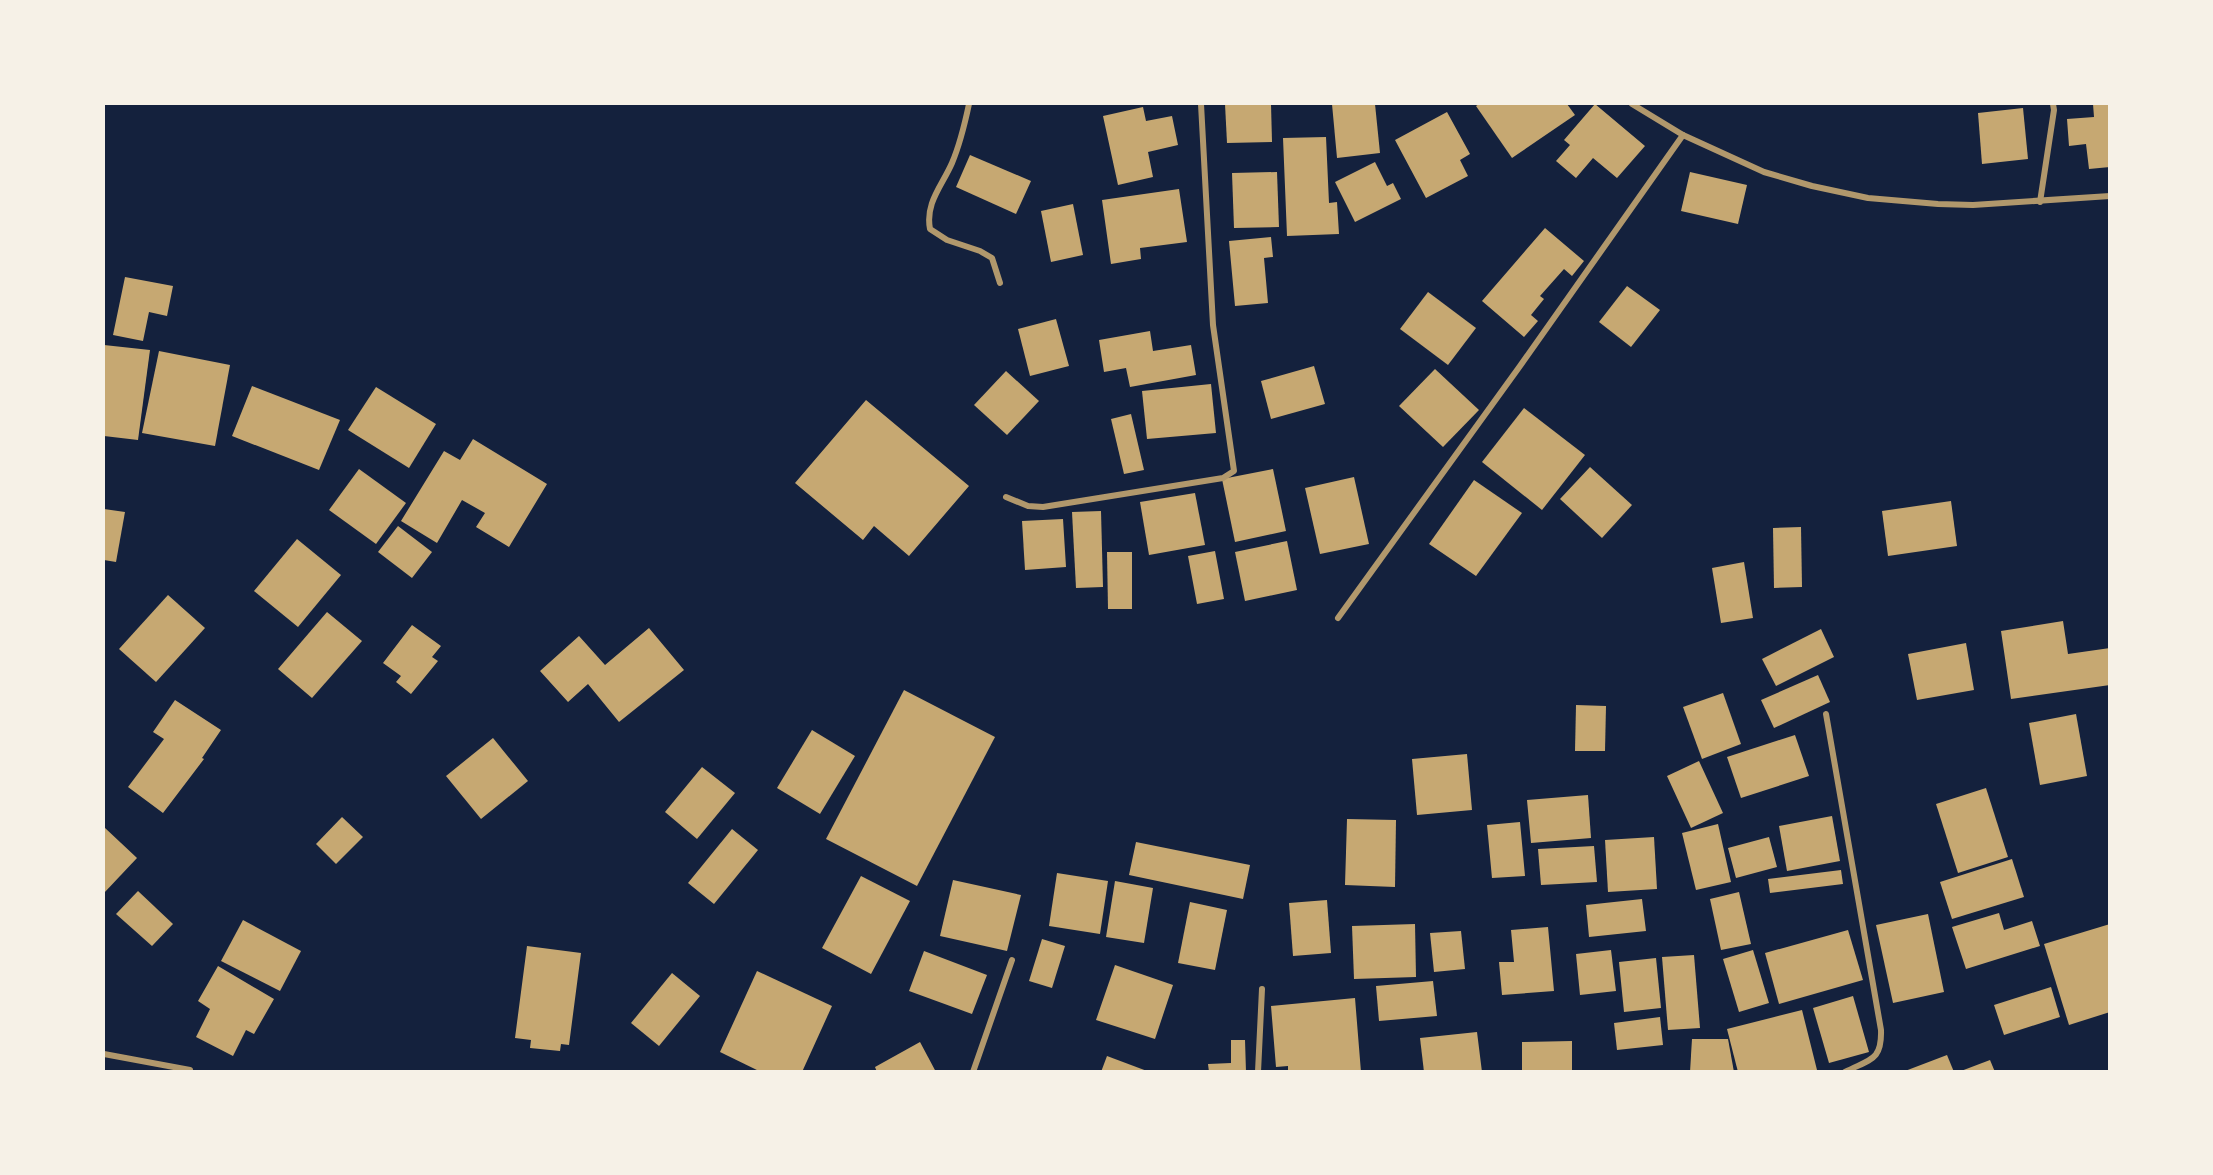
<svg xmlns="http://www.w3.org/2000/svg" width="2213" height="1175" viewBox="0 0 2213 1175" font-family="'Asap Condensed',sans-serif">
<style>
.building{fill:#c6a872}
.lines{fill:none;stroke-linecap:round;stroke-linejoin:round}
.minor{stroke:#b1986c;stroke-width:6}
</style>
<rect width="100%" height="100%" fill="#14213d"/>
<g class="building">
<path d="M1225 104H1271L1272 142 1227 143Z"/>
<path d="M1332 104H1375L1380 153 1337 158Z"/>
<path d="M1479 104H1567L1575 115 1512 158 1476 106Z"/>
<path d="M1595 104 1645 146 1617 178 1593 158 1576 178 1556 161 1570 145 1564 140Z"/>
<path d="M2093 104H2110V167L2089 169 2086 144 2069 146 2067 119 2094 117Z"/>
<path d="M1143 107 1146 121 1172 116 1178 145 1148 152 1153 177 1118 185 1103 116Z"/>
<path d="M2023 108 2028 159 1982 164 1978 113Z"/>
<path d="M1447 112 1470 154 1460 160 1468 176 1426 198 1395 140Z"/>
<path d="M1326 137 1329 203 1337 202 1339 234 1287 236 1283 138Z"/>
<path d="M970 155 1031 181 1016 214 956 187Z"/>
<path d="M1375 162 1387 186 1393 183 1401 199 1355 222 1335 182Z"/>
<path d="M1277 172 1279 227 1234 228 1232 173Z"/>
<path d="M1690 172 1747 185 1738 224 1681 211Z"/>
<path d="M1179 189 1187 242 1140 248 1141 259 1111 264 1102 200Z"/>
<path d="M1073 204 1083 255 1051 262 1041 211Z"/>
<path d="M1545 228 1584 261 1572 276 1564 269 1540 296 1544 299 1531 315 1538 321 1524 337 1482 301Z"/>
<path d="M1271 237 1273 257 1264 258 1268 303 1235 306 1229 241Z"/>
<path d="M125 277 173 286 167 316 149 312 143 341 113 335Z"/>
<path d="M1627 286 1660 310 1631 347 1599 322Z"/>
<path d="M1428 292 1476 328 1448 365 1400 329Z"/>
<path d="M1056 319 1069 366 1030 376 1018 329Z"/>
<path d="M1150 331 1153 351 1191 345 1196 375 1130 387 1126 368 1104 372 1099 340Z"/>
<path d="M104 345 150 350 138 440 104 436Z"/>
<path d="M159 351 230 365 215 446 142 433Z"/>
<path d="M1314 366 1325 404 1271 419 1261 381Z"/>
<path d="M1435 369 1479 410 1443 447 1399 406Z"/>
<path d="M1006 371 1039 401 1007 435 974 405Z"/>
<path d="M1211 384 1216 433 1147 439 1142 391Z"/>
<path d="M252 386 340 420 319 470 232 436Z"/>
<path d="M376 387 436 424 409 468 348 430Z"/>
<path d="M866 400 969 486 909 556 874 526 863 540 795 483Z"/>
<path d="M1524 408 1585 455 1542 510 1482 462Z"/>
<path d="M1131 414 1144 470 1124 474 1111 419Z"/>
<path d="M473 439 547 484 509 547 476 527 485 513 462 500 437 543 401 521 444 451 460 460Z"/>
<path d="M1590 467 1632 505 1602 538 1560 499Z"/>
<path d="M359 469 406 503 376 544 329 510Z"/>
<path d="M1273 469 1286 531 1235 542 1222 479Z"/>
<path d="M1354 477 1369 544 1320 554 1305 488Z"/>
<path d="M1474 480 1522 513 1476 576 1429 544Z"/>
<path d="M1195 493 1205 545 1149 555 1140 502Z"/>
<path d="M1951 501 1957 546 1888 556 1882 511Z"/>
<path d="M104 509 125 512 116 562 104 560Z"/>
<path d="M1101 511 1103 587 1076 588 1072 512Z"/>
<path d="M1063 519 1066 567 1025 570 1022 521Z"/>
<path d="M398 526 432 552 412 578 378 552Z"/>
<path d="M1801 527 1802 587 1774 588 1773 528Z"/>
<path d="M297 539 341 575 298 627 254 591Z"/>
<path d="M1287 541 1297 590 1245 601 1235 552Z"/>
<path d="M1215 551 1224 599 1197 604 1188 556Z"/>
<path d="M1107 552H1132V609H1108Z"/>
<path d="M1744 562 1753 618 1721 623 1712 568Z"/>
<path d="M168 595 205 628 156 682 119 649Z"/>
<path d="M327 612 362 641 312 698 278 669Z"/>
<path d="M2063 621 2068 654 2110 648V685L2011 699 2001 631Z"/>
<path d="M412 625 441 646 432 657 438 661 411 694 396 682 401 676 383 663Z"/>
<path d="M649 628 684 670 619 722 588 684 568 702 540 671 579 636 605 665Z"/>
<path d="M1821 629 1834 657 1776 686 1762 659Z"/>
<path d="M1966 643 1974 690 1917 700 1908 654Z"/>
<path d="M1818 675 1830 702 1774 728 1761 700Z"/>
<path d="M904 690 995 737 917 886 826 839Z"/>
<path d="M1723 693 1741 744 1702 759 1683 707Z"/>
<path d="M175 700 221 730 202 758 204 759 163 813 128 787 164 739 153 732Z"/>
<path d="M1576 705 1606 706 1605 751H1575Z"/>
<path d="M2076 714 2087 776 2040 785 2029 723Z"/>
<path d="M812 730 855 756 820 814 777 788Z"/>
<path d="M1795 735 1809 776 1741 798 1727 757Z"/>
<path d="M493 738 528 781 481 819 446 776Z"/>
<path d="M1467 754 1472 810 1417 815 1412 759Z"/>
<path d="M1699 761 1723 813 1691 828 1667 776Z"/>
<path d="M702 767 735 793 697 839 665 812Z"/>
<path d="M1986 788 2008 857 1958 873 1936 804Z"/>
<path d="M1588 795 1591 838 1531 843 1527 800Z"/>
<path d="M1832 816 1840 861 1787 871 1779 826Z"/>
<path d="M342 817 363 837 336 864 316 844Z"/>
<path d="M1347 819 1396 820 1395 887 1345 885Z"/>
<path d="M1520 822 1525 876 1492 878 1487 825Z"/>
<path d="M1718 824 1731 882 1696 890 1682 833Z"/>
<path d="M104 827 137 858 104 893Z"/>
<path d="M732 829 758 850 714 904 688 883Z"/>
<path d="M1654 837 1657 889 1608 892 1605 840Z"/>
<path d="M1769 837 1777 867 1736 878 1728 848Z"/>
<path d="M1136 842 1250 865 1243 899 1129 875Z"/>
<path d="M1594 846 1597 882 1541 885 1538 849Z"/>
<path d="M2012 859 2024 897 1952 919 1940 882Z"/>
<path d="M1841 870 1843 884 1770 893 1768 879Z"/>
<path d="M1057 873 1108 881 1100 934 1049 926Z"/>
<path d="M861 876 910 901 871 974 822 948Z"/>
<path d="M953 880 1021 895 1007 951 940 936Z"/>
<path d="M1115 881 1153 888 1144 943 1106 937Z"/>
<path d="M138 891 173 924 152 946 116 914Z"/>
<path d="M1739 892 1751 944 1721 950 1710 899Z"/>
<path d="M1642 899 1646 931 1589 937 1586 905Z"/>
<path d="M1327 900 1331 953 1293 956 1289 903Z"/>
<path d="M1190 902 1227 910 1215 970 1178 963Z"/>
<path d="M1999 913 2004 930 2032 921 2040 946 1966 969 1952 927Z"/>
<path d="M1928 914 1944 992 1893 1003 1876 925Z"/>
<path d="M243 920 301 951 280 991 221 961Z"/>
<path d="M1415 924 1416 977 1354 979 1352 926Z"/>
<path d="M2110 924V1012L2069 1025 2044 944Z"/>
<path d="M1548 927 1554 991 1502 995 1499 962H1514L1511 930Z"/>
<path d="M1848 930 1863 980 1779 1004 1765 953Z"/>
<path d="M1461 931 1465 969 1434 972 1430 933Z"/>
<path d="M1042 939 1065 946 1052 988 1029 981Z"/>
<path d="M527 946 581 953 569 1045 561 1044 560 1051 530 1048 531 1040 515 1038Z"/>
<path d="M1611 950 1616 991 1580 995 1576 954Z"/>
<path d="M1753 950 1769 1003 1739 1012 1723 959Z"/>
<path d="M924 951 987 975 972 1014 909 991Z"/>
<path d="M1694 955 1700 1028 1668 1030 1662 957Z"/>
<path d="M1656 958 1661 1008 1624 1012 1619 962Z"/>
<path d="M1115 965 1173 985 1155 1039 1096 1020Z"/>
<path d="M218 966 274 999 254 1034 246 1030 233 1056 196 1037 210 1009 198 1001Z"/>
<path d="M757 971 832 1006 802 1072H761L720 1052Z"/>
<path d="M672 973 700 996 659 1046 631 1023Z"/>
<path d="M1433 981 1437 1016 1379 1021 1376 986Z"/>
<path d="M2051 987 2060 1017 2004 1035 1994 1005Z"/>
<path d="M1853 996 1869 1052 1829 1063 1813 1008Z"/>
<path d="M1355 998 1361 1072H1288V1066L1276 1067 1271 1006Z"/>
<path d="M1802 1010 1817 1070 1738 1072 1727 1029Z"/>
<path d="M1660 1017 1663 1045 1617 1050 1614 1023Z"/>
<path d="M1477 1032 1482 1072H1424L1420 1038Z"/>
<path d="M1692 1039H1728L1734 1072H1690Z"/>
<path d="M1231 1040H1245L1246 1072H1209L1208 1064 1231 1063Z"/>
<path d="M1572 1041V1072H1522V1042Z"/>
<path d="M920 1042 936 1072H877L875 1067Z"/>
<path d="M1947 1055 1954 1072H1905V1071Z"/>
<path d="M1107 1056 1147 1071V1072H1101Z"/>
<path d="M1990 1060 1995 1072H1962L1961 1071Z"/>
</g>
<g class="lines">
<g class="minor">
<path d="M969 104C965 123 960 144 952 163 942 186 925 203 930 229L947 240 980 251 992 258 1000 283"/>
<path d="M1632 104 1683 135 1764 172 1812 186 1868 198 1938 204 1973 205 2110 196"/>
<path d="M2040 202 2054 110 2053 104"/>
<path d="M1006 497 1028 506 1043 507 1223 478 1234 471 1213 325 1201 104"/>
<path d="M1338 618 1520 366 1683 135"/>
<path d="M1826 714 1881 1030C1882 1061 1870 1059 1845 1072"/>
<path d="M104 1054 190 1070"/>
<path d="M973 1072 1012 960"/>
<path d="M1258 1072 1262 989"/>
</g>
</g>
<rect width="2213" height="1175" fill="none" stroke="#f6f1e7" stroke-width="210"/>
</svg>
